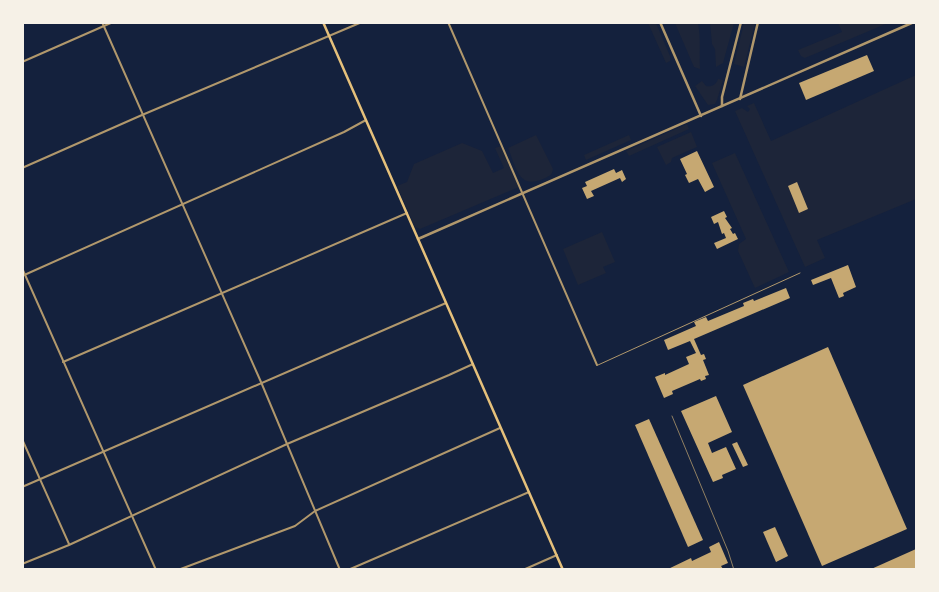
<svg xmlns="http://www.w3.org/2000/svg" width="939" height="592" viewBox="0 0 939 592" font-family="'Exo 2',sans-serif">
<style>
.green{fill:#1d2539}
.building{fill:#c6a872}
.lines{fill:none;stroke-linecap:round;stroke-linejoin:round}
.service{stroke:#b1986c;stroke-width:1}
.minor{stroke:#b1986c;stroke-width:2}
.tertiary{stroke:#b1986c;stroke-width:2.5}
.secondary{stroke:#e5c07b;stroke-width:2.5}
.rail{stroke:#918062;stroke-width:1}
</style>
<rect width="100%" height="100%" fill="#14213d"/>
<g class="green">
<path d="M648 23H656L670 56V61L666 63Z"/>
<path d="M675 23H698C701 38 699 53 700 69L694 67Z"/>
<path d="M710 23H734L723 63 716 67 715 49 712 44Z"/>
<path d="M744 23H755L744 67 734 64Z"/>
<path d="M838 23H888L805 58 801 56 798 50 842 32Z"/>
<path d="M916 75V199L817 240 825 258 805 267 735 111 742 108 748 112 750 109 747 106 754 103 771 141Z"/>
<path d="M718 79 723 80 717 100 715 104 708 105 695 86 702 81 706 86C712 87 716 85 718 79Z"/>
<path d="M687 124 689 129 629 156 626 151Z"/>
<path d="M691 132 697 147 672 158 671 162 666 165 657 147Z"/>
<path d="M536 135 553 169C552 176 549 176 543 179 518 190 516 166 508 148Z"/>
<path d="M629 135 631 140 586 160 584 155Z"/>
<path d="M462 143 482 151 493 173 504 168 495 148 501 146 519 187 420 229 415 227 397 186 407 182 414 164Z"/>
<path d="M735 153 789 272 755 288 738 251 739 244 746 239 712 163Z"/>
<path d="M602 232 615 262 603 267 606 273 578 285 563 249Z"/>
</g>
<g class="building">
<path d="M867 55 874 71 806 100 799 83Z"/>
<path d="M697 151 714 187 705 192 698 179 689 183 685 175 687 174 680 159Z"/>
<path d="M614 169 616 173 622 170 626 179 622 182 620 178 591 191 594 196 587 199 582 188 587 186 585 182Z"/>
<path d="M797 182 808 209 799 213 788 186Z"/>
<path d="M724 211 727 217 725 218 732 228 730 229 733 234 735 233 738 239 717 249 714 243 726 238 724 233 722 234 718 222 714 224 711 217Z"/>
<path d="M848 265 856 287 843 293 844 296 839 298 831 278 813 285 811 280Z"/>
<path d="M786 288 790 298 694 339 701 355 704 354 706 359 703 360 709 375 705 376 706 379 701 381 700 379 672 391 673 394 664 398 655 377 665 373V375L689 364 686 357 696 353 690 341 668 350 664 340 696 326 694 322 706 317 708 321 744 306 743 303 753 299 754 301Z"/>
<path d="M828 347 907 529 822 566 743 385Z"/>
<path d="M716 396 732 432 708 443 712 453 726 447 736 469 722 475 723 478 713 482 681 411Z"/>
<path d="M649 419 703 540 688 547 635 425Z"/>
<path d="M737 442 748 465 743 467 732 444Z"/>
<path d="M775 527 788 556 776 562 763 532Z"/>
<path d="M719 542 728 563 721 566 723 569 666 570 691 558 692 561 711 552 709 547Z"/>
<path d="M916 549V570H869Z"/>
</g>
<g class="lines">
<path class="service" d="M598 365 800 273"/>
<g class="minor">
<path d="M102 22 261 382 340 570"/>
<path d="M448 22 597 365"/>
<path d="M22 62 113 22"/>
<path d="M22 168 142 115 362 22"/>
<path d="M22 268 156 570"/>
<path d="M22 276 344 132 366 120"/>
<path d="M63 362 407 213"/>
<path d="M22 439 69 544"/>
<path d="M22 487 446 303"/>
<path d="M22 564 69 545 287 444 449 375 473 364"/>
<path d="M178 570 295 526 315 511 500 428"/>
<path d="M348 570 529 492"/>
<path d="M523 570 557 555"/>
</g>
<g class="tertiary">
<path d="M660 22 701 116"/>
<path d="M740 99 758 22"/>
<path d="M722 106V97L741 22"/>
<path d="M418 239 914 22"/>
</g>
<path class="secondary" d="M323 22 563 570"/>
<path class="rail" d="M672 416 728 551 734 570"/>
</g>
<rect width="939" height="592" fill="none" stroke="#f6f1e7" stroke-width="48"/>
</svg>
